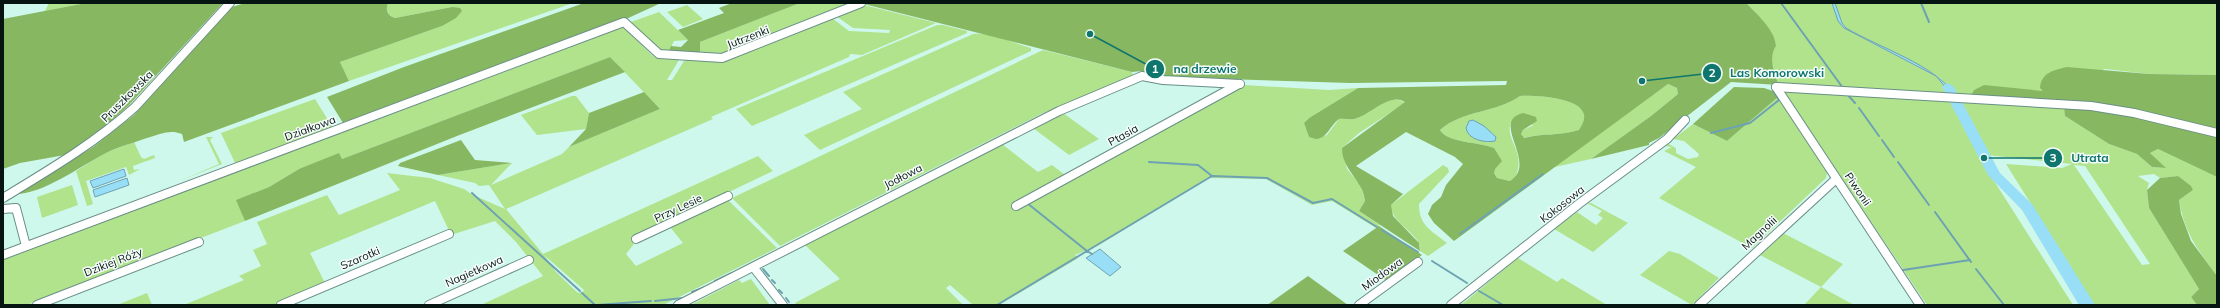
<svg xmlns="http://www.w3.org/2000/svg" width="2220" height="308" viewBox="0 0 2220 308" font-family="Mulish,sans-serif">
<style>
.green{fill:#b1e38d;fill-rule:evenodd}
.forest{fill:#87b861;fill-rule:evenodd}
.water{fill:#99def7;stroke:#6da2b2}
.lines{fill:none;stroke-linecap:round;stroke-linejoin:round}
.stream{stroke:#6da2b2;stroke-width:2}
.river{fill:#99def7;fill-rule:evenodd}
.minor-casing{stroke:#698f86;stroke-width:10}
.minor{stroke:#fff;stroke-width:8}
.labels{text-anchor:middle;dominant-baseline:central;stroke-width:3;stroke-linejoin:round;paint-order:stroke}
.street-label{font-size:11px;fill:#061512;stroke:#f5fdfb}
.leader{fill:none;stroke:#0f766e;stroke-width:1.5}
.callout-dot{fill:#0f766e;stroke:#f5fdfb;stroke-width:1.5}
.mark-label{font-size:12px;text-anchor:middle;font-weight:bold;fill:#fff}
.callout-label{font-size:12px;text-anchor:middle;font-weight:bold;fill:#0f766e;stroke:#f5fdfb;stroke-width:3;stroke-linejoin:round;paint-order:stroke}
</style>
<rect width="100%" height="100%" fill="#cff8ed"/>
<g class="green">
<path d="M49 3H86L45 11Z"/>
<path d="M388 3H573L349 81 340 62 442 26 452 7 395 18C388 16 385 9 388 3Z"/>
<path d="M800 3H855L724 55H700V42Z"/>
<path d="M1746 3H1832L1844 28 1936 76 1951 94 1778 84C1774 72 1767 57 1776 46 1774 30 1757 14 1746 3Z"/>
<path d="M1835 3H2217V75L2149 74 2105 69 2044 91 1978 89 1974 90 1971 95 1954 94 1940 78 1931 72 1846 28 1842 23Z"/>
<path d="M687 5 703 19 683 27 667 12Z"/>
<path d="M864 5 936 23 862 55 850 54 849 57 711 117 713 119 506 209 543 254 758 156 773 171 631 239 634 244 626 254 636 266 683 243 670 227 728 200 777 248 663 305H481L543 276 516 242 495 221 451 235 435 201 310 253 325 283 274 305H184L244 280 239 276 261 266 253 250 267 244 257 222 327 195 339 215 400 190 387 173 430 178 464 189 473 195 505 209 489 185 479 186 475 183 438 175 512 163 491 185 562 154 569 147 660 109 610 57 342 159 299 169 269 187 237 200 245 221 27 305H3V258L528 63 622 26 654 57 679 60 667 80H672L684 61 689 59 725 61 832 18 849 31 889 33 890 30 853 28 836 16ZM545 256 584 290V291L578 293 556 272Z"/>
<path d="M659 12 688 40 674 41 668 53H661L631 22Z"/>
<path d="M937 25H943L967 31V33L752 126 736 109Z"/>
<path d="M973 34C993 32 1012 43 1031 48V51L820 150 804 135 862 109 843 92Z"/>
<path d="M1043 50 1132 72 1133 77 1041 114 780 246 732 198Z"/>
<path d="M1668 84 1677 88 1678 94 1651 116 1591 159 1550 168Z"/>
<path d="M1244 85 1329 90 1358 88 1309 118 1304 123 1309 137 1313 139 1327 135 1339 119C1345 118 1351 121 1357 118 1372 113 1390 92 1405 103L1359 133 1342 148 1347 169 1361 186 1365 201 1359 211 1380 225 1376 228 1332 201 1312 205 1266 179 1209 178 1099 245 1075 255 1078 258 999 305H973L950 285 946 288 963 305H797L795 303 840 279 805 245 1002 144 1038 172 1052 165 1065 175 1011 206 1016 211Z"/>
<path d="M1783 91 2064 108 2065 116 2109 144 2137 154 2152 167 2165 168 2150 153 2158 149 2217 177V276C2198 250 2184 232 2179 200L2193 190 2178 176 2160 178 2154 174 2138 176 2149 183 2147 190 2149 208 2199 289 2191 297 2197 305H2094L2006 164 2062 168 2072 164 1977 154 2073 305H1927ZM2074 165 2085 166 2150 264 2142 265Z"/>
<path d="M572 96H576L589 113 586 129 537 135 521 115Z"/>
<path d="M1520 96C1533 95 1581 97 1584 115 1585 120 1582 125 1580 130 1561 136 1542 133 1523 138L1521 134 1523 130 1534 125 1511 122C1504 141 1527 151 1515 178L1510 181 1497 178 1494 173V148C1480 142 1447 143 1440 130 1462 110 1496 113 1520 96Z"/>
<path d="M1778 97 1827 173 1826 178 1752 248 1659 198 1696 167 1664 151 1672 147 1664 146 1669 144 1674 147H1673L1676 148V153L1688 159 1698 157 1699 154 1684 141 1673 139 1693 124 1727 141Z"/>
<path d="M315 99 333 128 235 163 221 133Z"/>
<path d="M1063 113 1099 139 1069 155 1033 128Z"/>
<path d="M206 137H213L210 140 222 164 179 181 219 164 206 137 179 146Z"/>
<path d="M134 142 141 157 144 159 154 155 155 158 133 166 134 170 140 169 129 175 126 167 86 181 93 204 87 206 76 171 105 153Z"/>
<path d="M1443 165 1448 168 1449 172 1419 204C1419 226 1431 230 1447 243L1428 256 1420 251C1424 236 1390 223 1391 205Z"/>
<path d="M72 185 78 205 42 218 37 197Z"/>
<path d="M1587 203H1591L1628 223 1593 252 1554 229 1577 212 1596 225 1603 218 1598 215 1602 211Z"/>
<path d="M1783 233 1843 264 1821 287 1854 305H1804L1821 287 1760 255Z"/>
<path d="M1669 251 1680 254 1719 278 1692 305 1640 275Z"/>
<path d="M1518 258 1557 282 1562 278 1607 305H1461Z"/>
<path d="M751 279 770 305H691L739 280 742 283Z"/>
<path d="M147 293 152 305H117Z"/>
</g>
<g class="forest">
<path d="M86 3H223L129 105 98 133 65 155 20 163 3 169V19Z"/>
<path d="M245 3H388C385 10 388 16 395 18L452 7 460 8 462 11 456 18 442 26 340 62 349 81 184 142 182 134C170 129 160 134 147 138 133 143 117 147 104 154 81 166 43 194 16 194L93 147 134 115 232 7Z"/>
<path d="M584 3H661L624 20 343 123 327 97 404 67Z"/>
<path d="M732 3H800L700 42V55L668 53 671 46 681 47 688 40 678 30 724 13 719 8Z"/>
<path d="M860 3H1746C1757 14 1775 30 1776 46 1768 57 1774 74 1779 85L1731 82 1659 138 1649 143V145L1591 159 1651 116 1678 94 1677 88 1668 84 1454 241 1434 223 1428 214 1432 205 1441 197 1446 185 1463 164 1455 157 1406 132 1356 166 1403 194 1391 205 1393 216 1419 243 1420 251 1359 211 1365 201C1364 196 1363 190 1360 186 1352 172 1342 164 1342 148L1405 102C1390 92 1371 114 1357 118 1351 121 1345 118 1339 119 1329 126 1325 145 1309 137L1304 123 1309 118 1358 88 1506 85 1507 81 1350 83 1163 77 1142 71 1132 72ZM1520 96C1533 95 1581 97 1584 115 1585 120 1582 125 1579 130 1561 136 1542 133 1524 138L1521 134 1523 130 1537 121 1536 117 1523 113C1489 121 1539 163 1510 181L1497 178 1494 173 1495 169 1502 161 1494 148C1480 142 1447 143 1440 130 1462 110 1496 113 1520 96Z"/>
<path d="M610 57 625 72 457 136 245 221 236 200 269 187 299 169 339 153 342 159Z"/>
<path d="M2067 67 2149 74 2217 75V130L2119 106 1971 95 1974 90 1984 85 2043 91 2040 88C2041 72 2055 70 2067 67Z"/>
<path d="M1734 87 1764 88 1776 92 1778 97 1727 141 1693 124Z"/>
<path d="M644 92 660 109 569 147 586 129 589 113Z"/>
<path d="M2064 108 2116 112 2217 136V177L2158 149 2150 153 2166 168 2152 167 2137 154 2109 144 2065 116Z"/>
<path d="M461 140 475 160 512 163 438 175 398 166 400 163Z"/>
<path d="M2178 176 2191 186 2193 190 2179 200 2181 214 2191 241 2217 276V305H2197L2191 297 2199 289 2149 208 2147 190 2160 178Z"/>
<path d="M1379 226 1422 255 1387 281 1343 251Z"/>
<path d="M1308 276 1348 305H1267L1270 303Z"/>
</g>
<g class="water">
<path d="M1832 3H1835L1842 23 1846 28C1878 47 1935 65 1954 94H1951L1936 76 1844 28 1838 21Z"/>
<path d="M1473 120 1484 126 1496 137 1495 141C1485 143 1468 140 1466 128L1469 121Z"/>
<path d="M124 169 126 176 93 188 90 181Z"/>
<path d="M127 178 129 185 95 197 93 190Z"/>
<path d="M1100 249 1121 267 1110 276 1086 258Z"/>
</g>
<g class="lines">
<g class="stream">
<path d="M1781 3 1843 88"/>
<path d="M1921 3 1929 22"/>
<path d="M1847 94 1855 103"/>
<path d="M1859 108 1879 136"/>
<path d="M1711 133 1750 123 1779 100 1773 90"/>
<path d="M1882 140 1894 157"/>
<path d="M1149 162 1198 165 1212 176"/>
<path d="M1898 162 1929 205"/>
<path d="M472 193 580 291"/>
<path d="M1027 203 1087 251 1212 176 1267 178 1313 203 1332 199 1377 227"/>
<path d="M1935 212 1971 262"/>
<path d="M1382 230 1418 252"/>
<path d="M1460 234 1543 174"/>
<path d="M1432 261 1467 283"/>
<path d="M763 269 769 276"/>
<path d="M1976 269 2004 305"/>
<path d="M1903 270 1970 260"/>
<path d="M772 280 775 283"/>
<path d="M715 281 732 273"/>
<path d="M779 290 782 293"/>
<path d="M1479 291 1503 305"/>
<path d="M692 292 705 287"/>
<path d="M582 293 595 305"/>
<path d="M786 298 789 302"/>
<path d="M655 301 683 298"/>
<path d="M597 305 651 301"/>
<path d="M997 305 1087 251 1092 254"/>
</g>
<path class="river" d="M1948 83 1954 87 2000 173 2032 204 2095 305H2079L2022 210 1988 175 1942 87Z"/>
<defs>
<g id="minor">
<path d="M1776 87 2091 106 2134 113 2217 133"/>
<path d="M1776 87 1920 305"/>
<path d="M3 198C49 170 95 143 135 107L230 3"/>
<path d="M1016 206 1239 84"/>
<path d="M3 209 16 208 26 246"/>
<path d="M636 239 728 196"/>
<path d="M3 255 624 22 659 54 722 58 861 3"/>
<path d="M754 268 783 305"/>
<path d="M37 305 199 242"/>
<path d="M281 305 449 234"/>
<path d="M429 305 529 260"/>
<path d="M678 305 1059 111 1142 76 1163 80 1240 84"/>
<path d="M1359 305 1418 262"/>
<path d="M1451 305 1580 203 1667 139 1685 120"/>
<path d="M1699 305 1836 179"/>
</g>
</defs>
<use href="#minor" class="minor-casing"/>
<use href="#minor" class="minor"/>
</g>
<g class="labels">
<g class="street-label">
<text transform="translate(748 37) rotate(-21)">Jutrzenki</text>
<text transform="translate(127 96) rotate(-45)">Pruszkowska</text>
<text transform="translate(310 128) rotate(-20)">Działkowa</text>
<text transform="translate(1123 135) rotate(-29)">Ptasia</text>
<text transform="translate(903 176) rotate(-27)">Jodłowa</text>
<text transform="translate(1858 189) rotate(56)">Piwonii</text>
<text transform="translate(1562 204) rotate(-38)">Kokosowa</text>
<text transform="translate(678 208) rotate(-25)">Przy Lesie</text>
<text transform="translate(1759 233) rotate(-43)">Magnolii</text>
<text transform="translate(360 258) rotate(-23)">Szarotki</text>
<text transform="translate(113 262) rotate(-21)">Dzikiej Róży</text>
<text transform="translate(474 271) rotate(-24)">Nagietkowa</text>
<text transform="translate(1382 274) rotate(-36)">Miodowa</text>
</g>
</g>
<path class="leader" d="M1090 34L1155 69M1642 81L1712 73M1984 158L2053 158"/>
<g class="callout-dot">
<circle cx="1090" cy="34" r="4"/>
<circle cx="1642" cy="81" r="4"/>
<circle cx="1984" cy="158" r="4"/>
<circle cx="1155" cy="69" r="10"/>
<circle cx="1712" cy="73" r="10"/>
<circle cx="2053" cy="158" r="10"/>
</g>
<g class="mark-label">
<text x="1155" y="73">1</text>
<text x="1712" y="77">2</text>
<text x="2053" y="162">3</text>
</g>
<g class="callout-label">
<text x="1205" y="73">na drzewie</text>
<text x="1777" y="77">Las Komorowski</text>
<text x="2090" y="162">Utrata</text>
</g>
<rect width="2220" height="308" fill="none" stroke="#061512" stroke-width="8"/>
</svg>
